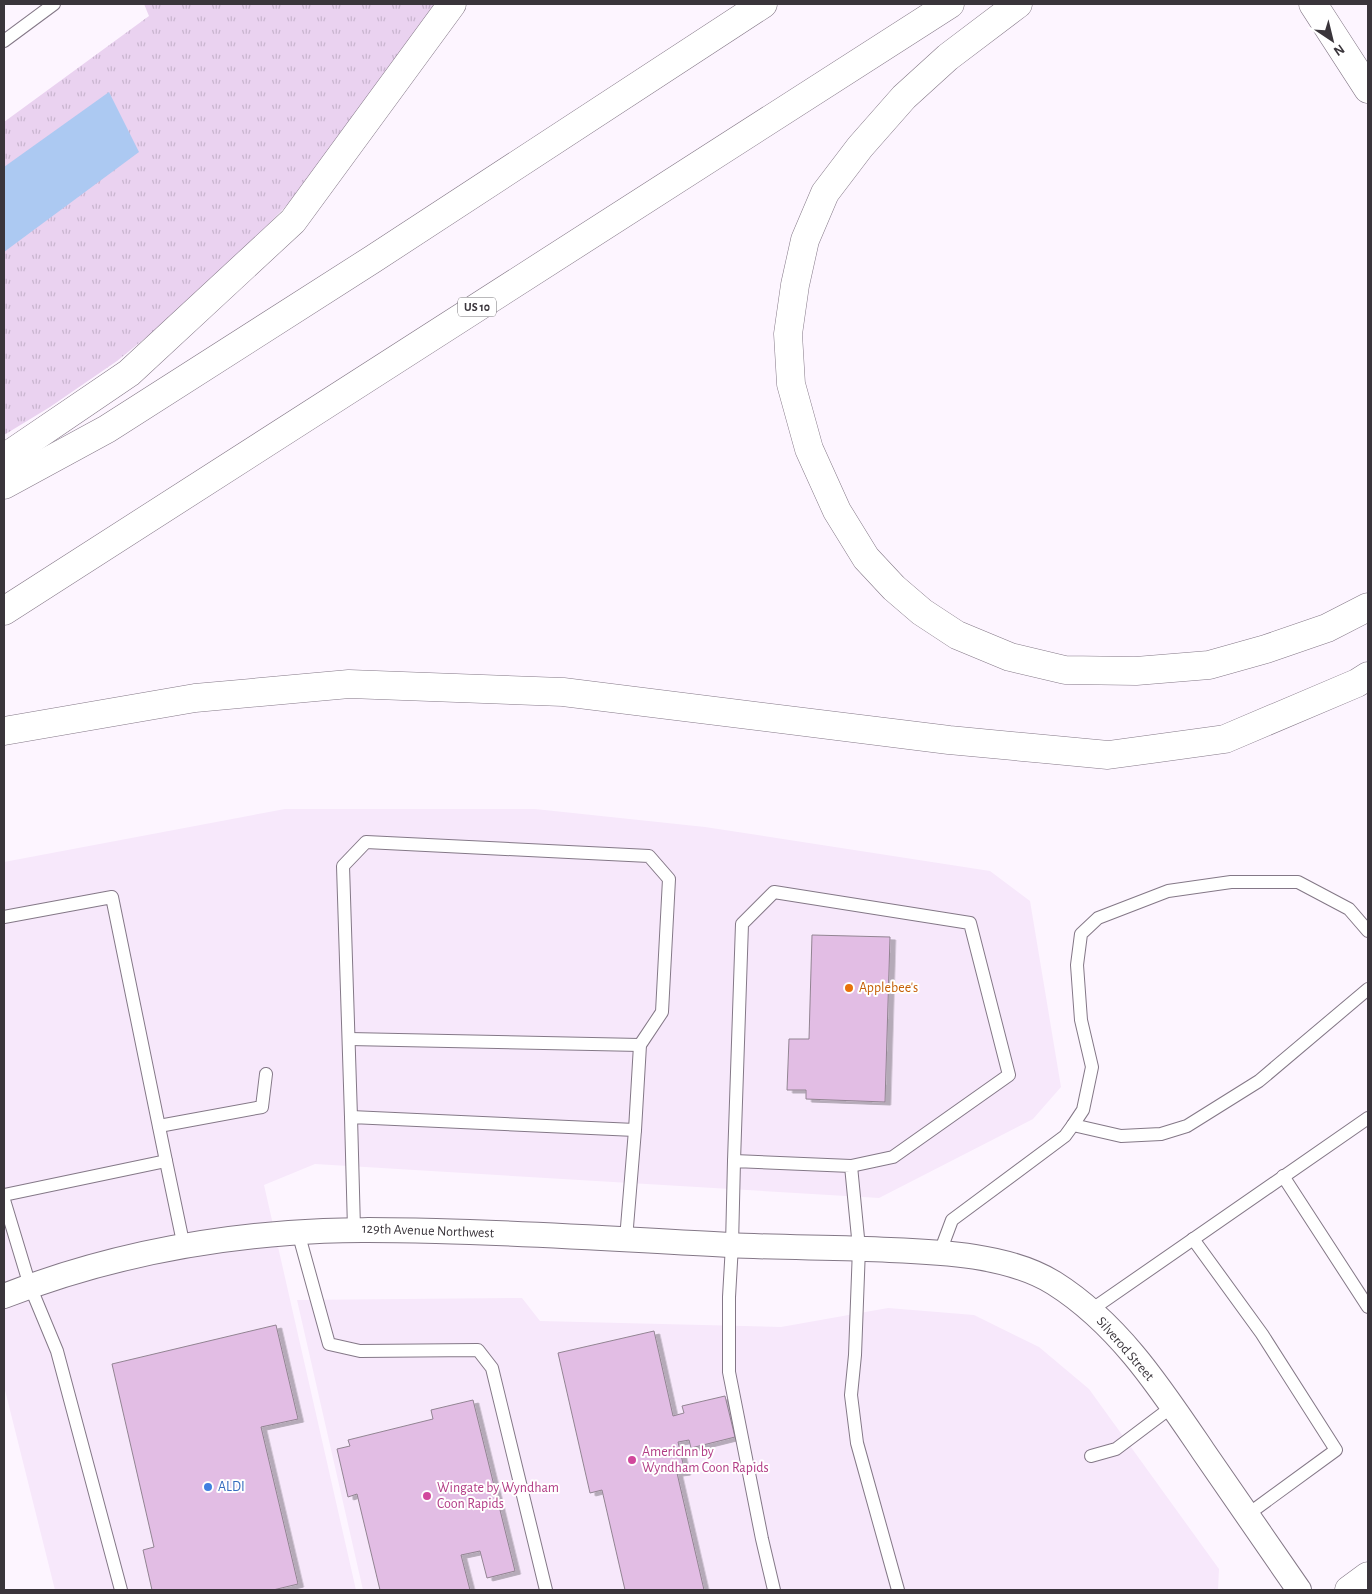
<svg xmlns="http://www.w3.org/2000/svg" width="1372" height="1594" viewBox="0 0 1372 1594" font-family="'Alegreya Sans',sans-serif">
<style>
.commercial{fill:#f7e8fb}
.grass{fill:url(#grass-tufts)}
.water{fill:#acc9f2}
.building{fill:#e2bde4;stroke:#928492;filter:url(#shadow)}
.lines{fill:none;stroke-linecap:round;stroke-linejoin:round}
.lane-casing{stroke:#847887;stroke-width:14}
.street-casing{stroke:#847887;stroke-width:26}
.secondary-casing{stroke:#847887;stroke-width:29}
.highway-casing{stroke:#847887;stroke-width:29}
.lane{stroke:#fff;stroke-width:12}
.street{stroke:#fff;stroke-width:24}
.secondary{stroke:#fff;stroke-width:28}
.highway{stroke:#fff;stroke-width:28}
.food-dot{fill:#e8710a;stroke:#fff;stroke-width:2}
.hotel-dot{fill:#d1479c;stroke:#fff;stroke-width:2}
.shop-dot{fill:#3f7fe0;stroke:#fff;stroke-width:2}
.labels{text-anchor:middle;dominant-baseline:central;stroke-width:4;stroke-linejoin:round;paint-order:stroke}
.shield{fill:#fff;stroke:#757276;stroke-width:1}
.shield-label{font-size:12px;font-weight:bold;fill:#3a353b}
.food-label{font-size:14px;fill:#c56008;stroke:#fff;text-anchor:start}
.street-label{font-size:14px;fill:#3a353b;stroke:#fff}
.hotel-label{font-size:14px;fill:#b23c85;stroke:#fff;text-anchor:start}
.shop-label{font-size:14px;fill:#366cbe;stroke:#fff;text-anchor:start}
</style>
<defs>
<pattern id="grass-tufts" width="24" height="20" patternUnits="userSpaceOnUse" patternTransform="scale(1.25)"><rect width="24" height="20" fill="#ead2f0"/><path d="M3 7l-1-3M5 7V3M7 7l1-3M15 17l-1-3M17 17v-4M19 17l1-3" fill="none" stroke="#c9b5cf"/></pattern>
<filter id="shadow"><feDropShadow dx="5.5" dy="3" stdDeviation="0" flood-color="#0004"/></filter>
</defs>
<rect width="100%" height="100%" fill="#fdf5ff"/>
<g class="commercial">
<path d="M285 809H535L705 827 990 871 1030 901 1061 1087 1033 1119 879 1198 315 1164 264 1185 356 1590H55L4 1386V862Z"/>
<path d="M522 1298 540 1321 781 1327 888 1308 974 1315 1039 1347 1089 1389 1219 1569 1218 1590H363L297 1300Z"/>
</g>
<path class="grass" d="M144 4H436L288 204 219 275 165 322 117 361 50 407 4 435V122L149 16Z"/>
<path class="water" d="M109 92 139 152 4 252V167Z"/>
<g class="building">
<path d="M812 935 890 937 885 1102 806 1099V1090H787L789 1039H809Z"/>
<path d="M276 1325 298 1419 261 1427 298 1584 273 1590H152L143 1550 154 1547 112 1364Z"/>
<path d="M654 1331 673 1416 684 1413 682 1406 725 1396 735 1437 691 1448 689 1440 678 1442 685 1472 677 1473 704 1590H625L602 1490 590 1493 558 1353Z"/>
<path d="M473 1400 515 1571 487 1578 480 1551 461 1555 470 1590H380L357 1494 348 1497 337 1449 350 1446 348 1440 433 1419 431 1410Z"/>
</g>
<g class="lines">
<defs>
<g id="lane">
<path d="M4 41 54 4"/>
<path d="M4 917 112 897 166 1161"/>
<path d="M349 1039 640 1045"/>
<path d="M351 1117 343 866 366 842 649 856 669 879 662 1012 640 1045 635 1130"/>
<path d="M1073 1125 1083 1110 1092 1067 1081 1020 1077 965 1081 934 1098 918 1168 891 1231 882H1298L1349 909 1368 931"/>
<path d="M159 1126 262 1107 266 1074"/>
<path d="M734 1161 742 924 774 892 970 923 1009 1075 893 1157 851 1166"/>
<path d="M1283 1176 1368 1307"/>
<path d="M4 1195 166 1161 184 1247"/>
<path d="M4 1200 30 1286 57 1351 121 1590"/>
<path d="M354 1229 351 1117 635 1130 626 1239"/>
<path d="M298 1232 329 1344 360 1351 478 1350 492 1368 546 1590"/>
<path d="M1193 1239 1262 1334 1336 1450 1247 1515"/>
<path d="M940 1252 952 1220 1065 1136 1073 1125 1121 1136 1161 1134 1187 1126 1259 1081 1368 989"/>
<path d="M1091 1310 1368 1118"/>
<path d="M1091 1456 1116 1449 1173 1406"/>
<path d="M774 1590 762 1539 729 1372V1297L732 1245 734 1161 851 1166 859 1248 855 1355 851 1395 857 1443 898 1590"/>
</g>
<path id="street" d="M4 1296C94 1261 193 1240 289 1233 338 1229 387 1230 436 1231 533 1233 631 1240 729 1245 782 1248 836 1247 890 1250 941 1252 1009 1255 1054 1283 1119 1324 1161 1389 1203 1451 1235 1498 1267 1544 1299 1590"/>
<g id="secondary">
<path d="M1313 4 1368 89"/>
<path d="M1349 1590 1368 1576"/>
</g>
<g id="highway">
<path d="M1018 4 948 57 904 97 860 147 825 193 805 240 795 285 788 334 791 384 809 449 837 511 866 558 894 588 922 612 957 635 1010 657 1065 670 1136 671 1209 665 1266 649 1327 628 1368 607"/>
<path d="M4 458 129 373 293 221 452 4"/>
<path d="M4 485 107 429 373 259 763 4"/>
<path d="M4 611 950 4"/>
<path d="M4 731 195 698 349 684 563 692 949 740 1108 755 1225 739 1357 683 1368 676"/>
</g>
</defs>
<use href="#lane" class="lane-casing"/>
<use href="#street" class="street-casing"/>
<use href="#secondary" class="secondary-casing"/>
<use href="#highway" class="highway-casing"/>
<use href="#lane" class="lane"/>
<use href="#street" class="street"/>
<use href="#secondary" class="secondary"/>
<use href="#highway" class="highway"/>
</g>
<circle class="food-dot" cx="849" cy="988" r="5"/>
<g class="hotel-dot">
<circle cx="632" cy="1460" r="5"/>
<circle cx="427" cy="1496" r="5"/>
</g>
<circle class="shop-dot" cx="208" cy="1487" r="5"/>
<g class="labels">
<rect class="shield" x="458" y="297.5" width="38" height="19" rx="4"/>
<g class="shield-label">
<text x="477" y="307">US 10</text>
</g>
<g class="food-label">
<text x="859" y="988">Applebee's</text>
</g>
<g class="street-label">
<text transform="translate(428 1231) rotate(2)">129th Avenue Northwest</text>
<text transform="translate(1125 1349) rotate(49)">Silverod Street</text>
</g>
<g class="hotel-label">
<text x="642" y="1452">AmericInn by<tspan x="642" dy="16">Wyndham Coon Rapids</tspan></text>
<text x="437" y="1488">Wingate by Wyndham<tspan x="437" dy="16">Coon Rapids</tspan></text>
</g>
<g class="shop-label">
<text x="218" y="1487">ALDI</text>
</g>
</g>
<rect width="1372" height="1594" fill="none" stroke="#3a353b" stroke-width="10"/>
<g transform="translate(1332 40) rotate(145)" stroke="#ffffff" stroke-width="4" paint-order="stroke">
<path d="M0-4L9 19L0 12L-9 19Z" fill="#3a353b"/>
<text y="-8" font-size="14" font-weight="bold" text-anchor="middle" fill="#3a353b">N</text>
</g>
</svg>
